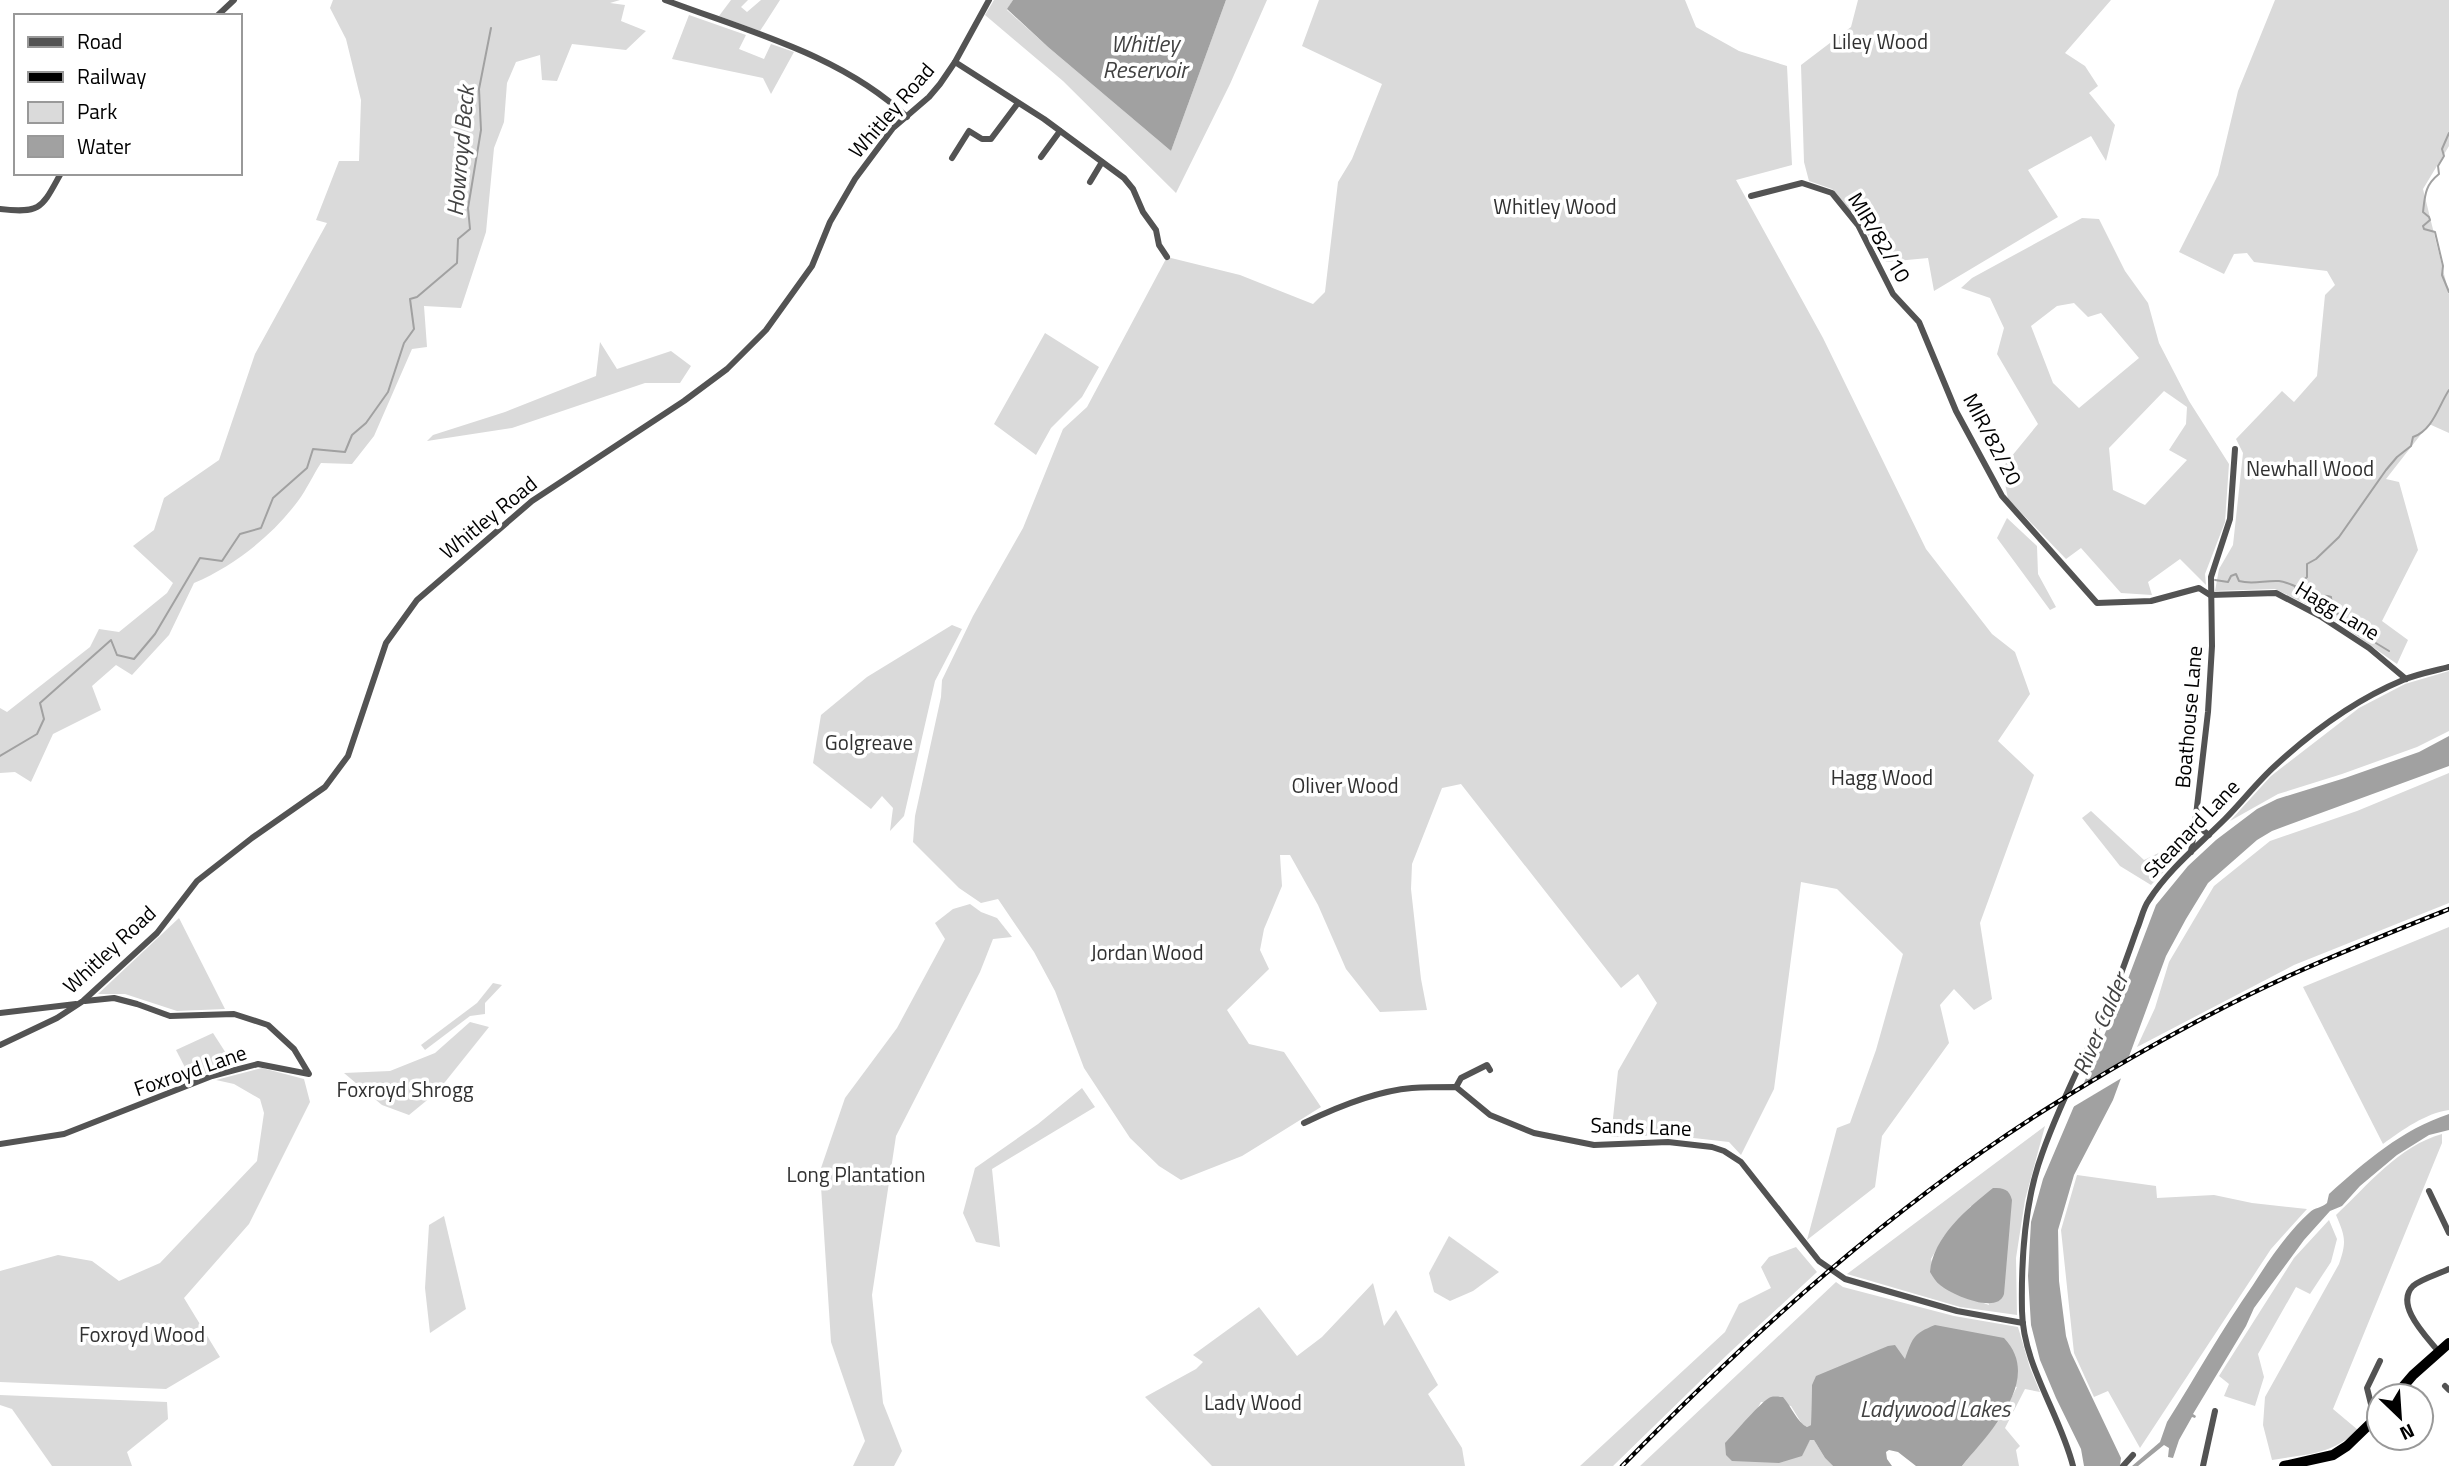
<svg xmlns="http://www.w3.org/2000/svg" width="2449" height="1466" viewBox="0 0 2449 1466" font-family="'Titillium Web',sans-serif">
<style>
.green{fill:#dadada;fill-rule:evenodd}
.water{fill:#a1a1a1}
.pier{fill:#fff}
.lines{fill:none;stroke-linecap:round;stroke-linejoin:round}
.stream{stroke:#a1a1a1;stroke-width:2}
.minor{stroke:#535353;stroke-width:6}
.highway{stroke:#000;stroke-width:10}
.rail-casing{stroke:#000;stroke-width:4.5}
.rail{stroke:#fff;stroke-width:2;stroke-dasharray:5;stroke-linecap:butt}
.labels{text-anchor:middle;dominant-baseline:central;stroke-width:7;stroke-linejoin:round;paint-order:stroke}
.park-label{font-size:21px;fill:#313131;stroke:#fff}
.street-label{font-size:21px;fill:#000;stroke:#fff}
.water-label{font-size:23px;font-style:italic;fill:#424242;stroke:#fff}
</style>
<rect width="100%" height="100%" fill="#fff"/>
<g class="green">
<path d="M333 0H620L610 3 625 5 621 21 646 31 626 50 572 44 557 81 542 80 540 55 516 62 507 83 504 122 494 148 486 232 461 308 424 306 427 347 412 349 374 436 352 464 321 463C313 475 307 489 298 501 272 536 234 566 194 583L169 635 132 675 116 665 92 686 101 710 53 734 31 782 15 772 0 773V708L7 712 90 647 99 629 119 632 167 593 173 583 133 546 154 530 164 498 219 460 255 354 327 223 316 220 339 161H359L361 100 346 39 330 8Z"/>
<path d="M731 0H748L741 7 747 12 761 0H780L760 31 719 16Z"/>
<path d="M994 0H1013L1007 10 1048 47 1171 151 1226 0H1267L1230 84 1176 193 1063 81 985 15Z"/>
<path d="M1319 0H1685L1696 27 1739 51 1787 66 1792 165 1736 180 1823 338 1926 549 1992 634 2015 652 2030 694 1998 741 2034 775 1980 923 1992 999 1974 1010 1954 989 1940 1005 1949 1043 1882 1136 1875 1187 1807 1240 1837 1128 1850 1123 1876 1050 1903 954 1837 889 1801 882 1774 1089 1741 1155 1729 1142 1667 1135 1611 1137 1618 1071 1657 1003 1638 974 1621 988 1461 784 1442 788 1412 864 1411 889 1421 979 1427 1010 1380 1012 1346 969 1318 905 1290 855H1280L1282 886 1264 929 1260 950 1269 969 1227 1010 1249 1044 1284 1052 1321 1107 1242 1156 1181 1180 1159 1166 1130 1138 1084 1068 1055 991 1034 952 998 899 981 903 959 888 913 842 915 816 941 697 942 680 973 616 1023 528 1063 429 1087 407 1167 257 1240 275 1313 304 1325 292 1338 182 1352 159 1382 84 1302 46Z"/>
<path d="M1858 0H2111L2065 53 2085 66 2098 86 2089 93 2115 125 2106 161 2091 136 2028 170 2058 217 1934 291 1928 258 1886 262 1859 222 1832 189 1809 181 1804 162 1801 65 1851 27Z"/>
<path d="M2275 0H2449V146L2423 189 2449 294V433L2429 424 2386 479 2399 482 2418 550 2382 621 2408 640 2397 664 2324 613 2275 589 2215 591 2219 569 2233 545 2243 453 2236 439 2282 391 2294 402 2317 376 2325 295 2335 285 2327 271 2254 262 2247 253 2234 254 2224 274 2179 252 2218 175 2238 91Z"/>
<path d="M689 15 746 35 739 49 764 59 771 44 794 52 771 94 763 78 672 59Z"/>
<path d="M2082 218 2099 219 2125 271 2148 303 2159 343 2189 401 2229 464 2225 522 2205 574 2206 585 2180 559 2148 582 2152 595 2121 593 2081 548 2066 559 2008 499 2002 468 2038 424 1997 354 2004 328 1990 298 1961 288 1972 278ZM2074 303 2088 317 2101 313 2139 358 2079 408 2053 383 2031 326 2057 306ZM2164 391 2187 407 2186 424 2169 450 2187 460 2145 505 2113 490 2109 448Z"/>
<path d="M1045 333 1099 367 1082 397 1051 428 1036 455 994 424Z"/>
<path d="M600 342 617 369 671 351 691 366 680 383H645L512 428 427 441 433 435 505 412 596 376Z"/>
<path d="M2007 518 2037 546 2038 574 2056 607 2050 610 1997 538Z"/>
<path d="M952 625 962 629 935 681 904 816 890 831 893 808 882 796 871 809 813 763 821 715 867 677Z"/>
<path d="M2449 671V731L2417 747 2342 774 2278 794 2230 821 2271 776 2359 708 2405 684Z"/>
<path d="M2449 773V903L2294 965 2137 1047 2155 1008 2169 962 2214 886 2270 841 2357 811Z"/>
<path d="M2091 811 2144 860 2173 846H2188L2151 885 2120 866 2082 818Z"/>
<path d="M970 904 981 912 997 918 1012 937 993 939 980 972 896 1136 872 1295 883 1403 902 1451 894 1466H853L865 1441 831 1342 820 1171 845 1098 897 1028 945 939 935 923 953 909Z"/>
<path d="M179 918 225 1009 177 1011 125 994H98Z"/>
<path d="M2449 927V1110C2426 1113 2402 1130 2383 1144L2303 987Z"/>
<path d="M493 983 502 985 485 1003V1014L470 1016 425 1050 421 1045 477 1003Z"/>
<path d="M470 1022 489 1027 437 1092 409 1115 382 1105 344 1073 390 1071 435 1053Z"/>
<path d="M213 1033 231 1061 192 1081 176 1050Z"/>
<path d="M262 1068 304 1079 310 1102 249 1224 184 1298 220 1357 166 1389 0 1382V1271L58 1255 92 1261 119 1281 160 1263 257 1161 264 1113 260 1099 234 1084 216 1080Z"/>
<path d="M1082 1088 1095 1107 992 1169 1000 1247 976 1242 963 1213 975 1168 1038 1124Z"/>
<path d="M2045 1126 2025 1200 2016 1258 2017 1315 1960 1307 1847 1274ZM1971 1206 1989 1305 1951 1291 1939 1284 1931 1259 1944 1236Z"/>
<path d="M2442 1134V1143L2333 1409 2358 1430C2331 1455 2307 1454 2272 1460L2263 1425 2265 1397 2339 1264C2347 1241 2345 1236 2336 1215 2368 1185 2399 1146 2442 1134Z"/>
<path d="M2077 1175 2156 1186 2157 1198 2214 1195 2252 1203 2307 1209 2271 1249 2140 1448 2108 1391 2094 1397 2074 1353 2061 1230Z"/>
<path d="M444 1216 466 1309 430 1333 425 1288 429 1225Z"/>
<path d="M2329 1220 2337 1239 2331 1262 2310 1294 2296 1287 2258 1354 2264 1377 2255 1406 2224 1396 2229 1384 2219 1376 2294 1258Z"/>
<path d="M1449 1236 1499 1272 1473 1291 1450 1301 1434 1292 1429 1273Z"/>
<path d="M1796 1247 1817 1272 1728 1354 1613 1466H1580L1725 1332 1739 1304 1771 1288 1761 1267 1769 1257Z"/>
<path d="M1836 1282 1843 1287 1954 1316 2018 1327 2030 1368 2040 1392 2025 1389 2005 1428 2020 1446 2016 1450 2019 1466H1962L2000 1419 2017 1387 1905 1360 1812 1385 1811 1425 1807 1427 1802 1424 1791 1406 1761 1402 1756 1411 1725 1444 1806 1447 1810 1440H1814L1825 1458 1833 1466H1640Z"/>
<path d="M1373 1283 1384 1326 1396 1310 1438 1385 1428 1394 1462 1448 1465 1466H1212L1145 1397 1196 1369 1203 1362 1193 1355 1259 1307 1297 1356 1322 1337Z"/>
<path d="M0 1395 167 1402 168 1419 127 1452 132 1466H52L12 1409 0 1405Z"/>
</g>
<g class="water">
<path d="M1013 0H1226L1171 151 1048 47 1007 9Z"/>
<path d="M2449 736V766L2272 831 2257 840 2208 883 2186 919 2166 956 2113 1100 2074 1175 2058 1230 2059 1281 2066 1336 2071 1353 2121 1458 2120 1466H2084L2081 1449 2056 1398 2040 1360 2031 1325 2028 1276 2031 1222 2043 1179 2126 984 2156 905 2188 866 2216 840 2257 809 2277 799 2345 778 2419 752Z"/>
<path d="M2449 1114V1130L2429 1135 2397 1155 2360 1186 2342 1206 2330 1211 2304 1240 2254 1308 2246 1326 2193 1414 2196 1416 2195 1418 2192 1417 2179 1440 2173 1458 2168 1457 2169 1448 2164 1445 2138 1466H2132L2160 1442 2167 1422C2196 1376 2222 1329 2253 1285 2269 1260 2287 1233 2309 1213 2315 1207 2322 1208 2327 1203L2329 1194C2366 1161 2401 1130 2449 1114Z"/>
<path d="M1993 1188C2004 1188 2009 1189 2012 1200L2004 1294C1998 1315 1952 1295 1940 1285 1936 1282 1933 1277 1930 1272 1933 1237 1967 1209 1993 1188Z"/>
<path d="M1935 1325 2004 1338C2044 1380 1988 1434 1962 1466H1916L1898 1452 1889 1450 1886 1452 1887 1459 1892 1466H1833L1825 1458 1814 1440H1810L1802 1456 1779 1463 1732 1461 1726 1455 1725 1443C1733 1435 1763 1399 1771 1397 1775 1396 1779 1397 1783 1397 1791 1406 1797 1422 1807 1427L1811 1425 1812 1385 1816 1376 1888 1346 1895 1345 1905 1359C1913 1337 1913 1334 1935 1325Z"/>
</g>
<path class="pier" d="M2132 1055 2125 1076 2068 1110 2080 1086Z"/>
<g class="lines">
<g class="stream">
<path d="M2449 133 2442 149 2444 156 2438 166 2439 174C2425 185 2425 195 2423 212L2429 217 2430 220 2423 226 2424 229 2435 232 2443 266 2442 275 2449 292"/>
<path d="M2215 580 2228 582 2231 576 2236 574 2239 581C2253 585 2265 580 2279 581 2290 582 2303 591 2315 595 2321 596 2326 595 2331 597L2332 608 2335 613 2343 615V623L2389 651"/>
<path d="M2295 588 2307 577V564L2316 559 2339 537 2386 470 2397 457 2411 446 2413 437C2433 430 2439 405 2449 390"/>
<path d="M0 756 37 734 44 719 40 703 111 640 117 655 134 659 155 634 200 558 222 561 240 534 261 528 273 498 307 468 313 449 345 452 352 435 366 423 388 392 404 343 414 329 410 299 417 297 457 263 458 239 470 229 468 208 481 130 479 89 491 28"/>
</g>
<g class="minor">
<path d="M665 0C747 31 842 55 907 117"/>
<path d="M217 16 234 0"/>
<path d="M955 62 1044 119 1124 178 1133 189 1143 212 1156 230 1159 245 1167 257"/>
<path d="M1041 157 1060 131"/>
<path d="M952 158 969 131 982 139H991L1018 103"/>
<path d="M1090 182 1102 162"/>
<path d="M1751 196 1802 183 1832 193 1858 225 1893 294 1919 322 1956 411 2002 496 2097 603 2151 601 2199 588 2210 595 2276 593 2320 616 2369 648 2406 679"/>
<path d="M0 209C42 214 42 207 61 173"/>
<path d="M2209 835 2195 824 2208 712 2212 646 2211 577 2230 519 2235 449"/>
<path d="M2191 852 2195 824"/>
<path d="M0 1013 76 1004"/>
<path d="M0 1045 57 1018 83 1001 157 933 197 881 252 838 325 787 348 756 386 643 417 600 532 501 684 401 727 369 766 330 812 266 830 222 855 179 893 128 929 97 940 84 955 62 989 0"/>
<path d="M1456 1087 1461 1078 1487 1065 1490 1070"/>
<path d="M1304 1123C1337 1107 1375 1091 1412 1088 1427 1087 1441 1087 1456 1087L1490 1115 1534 1133 1594 1145 1668 1142 1712 1147 1724 1151 1741 1162 1819 1261 1845 1279 1957 1311 2023 1323"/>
<path d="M0 1144 64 1134 212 1076 258 1064 309 1074 294 1049 268 1025 234 1014 170 1016 137 1004 114 998 85 1001"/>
<path d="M2429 1191 2449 1233"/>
<path d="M2438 1351C2427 1337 2394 1305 2413 1286 2421 1279 2439 1274 2449 1269"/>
<path d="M2445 1386 2449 1390"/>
<path d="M2375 1420 2367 1388 2380 1361"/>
<path d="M2073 1466C2060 1414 2023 1365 2022 1311 2021 1259 2024 1203 2042 1154 2062 1097 2091 1044 2115 989 2123 969 2130 949 2137 929 2141 920 2143 908 2149 900 2169 869 2199 845 2225 819 2242 802 2258 781 2276 765 2314 730 2355 700 2403 680 2417 674 2434 671 2449 667"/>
<path d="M2123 1466 2133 1455"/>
<path d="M2203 1466 2215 1411"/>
</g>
<g class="highway">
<path d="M2395 1396 2413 1375 2449 1343"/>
<path d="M2284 1466 2333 1455 2347 1446 2379 1415"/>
</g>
<defs>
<path id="rail" d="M1622 1466C1752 1333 1892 1206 2051 1106 2128 1058 2209 1012 2293 974 2344 951 2397 930 2449 909"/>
</defs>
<use href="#rail" class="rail-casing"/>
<use href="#rail" class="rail"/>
</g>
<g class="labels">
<g class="park-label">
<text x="1880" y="41">Liley Wood</text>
<text x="1555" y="206">Whitley Wood</text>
<text x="2310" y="468">Newhall Wood</text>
<text x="869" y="742">Golgreave</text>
<text x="1882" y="777">Hagg Wood</text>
<text x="1345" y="785">Oliver Wood</text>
<text x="1147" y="952">Jordan Wood</text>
<text x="405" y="1089">Foxroyd Shrogg</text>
<text x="856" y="1174">Long Plantation</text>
<text x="142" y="1334">Foxroyd Wood</text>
<text x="1253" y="1402">Lady Wood</text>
</g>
<g class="street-label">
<text transform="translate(891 110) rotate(-49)">Whitley Road</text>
<text transform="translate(1880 237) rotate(59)">MIR/82/10</text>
<text transform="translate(1993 439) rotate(62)">MIR/82/20</text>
<text transform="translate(488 517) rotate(-39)">Whitley Road</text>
<text transform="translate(2338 610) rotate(31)">Hagg Lane</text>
<text transform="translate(2188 717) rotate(-85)">Boathouse Lane</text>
<text transform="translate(2191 828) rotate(-46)">Steanard Lane</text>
<text transform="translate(109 949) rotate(-43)">Whitley Road</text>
<text transform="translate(190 1070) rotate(-19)">Foxroyd Lane</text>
<text transform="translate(1641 1126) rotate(2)">Sands Lane</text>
</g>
<g class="water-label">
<text x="1145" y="43">Whitley<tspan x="1145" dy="26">Reservoir</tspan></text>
<text transform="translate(460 151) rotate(-85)">Howroyd Beck</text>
<text transform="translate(2100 1024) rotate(-67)">River Calder</text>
<text x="1935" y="1408">Ladywood Lakes</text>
</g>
</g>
<rect x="14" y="14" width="228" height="161" fill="#ffffff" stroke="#999999" stroke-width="2"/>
<rect x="28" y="37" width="35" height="10" fill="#535353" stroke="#999999" stroke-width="2"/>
<text x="77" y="49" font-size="21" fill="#000000">Road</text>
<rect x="28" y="72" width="35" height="10" fill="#000000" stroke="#999999" stroke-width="2"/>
<text x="77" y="84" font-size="21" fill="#000000">Railway</text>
<rect x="28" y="102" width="35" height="21" fill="#dadada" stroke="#999999" stroke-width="2"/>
<text x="77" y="119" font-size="21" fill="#000000">Park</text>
<rect x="28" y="136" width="35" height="21" fill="#a1a1a1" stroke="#999999" stroke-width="2"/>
<text x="77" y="154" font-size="21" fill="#000000">Water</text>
<g transform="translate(2400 1417) rotate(155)"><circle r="33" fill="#ffffff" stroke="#999999" stroke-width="2"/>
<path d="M0-5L12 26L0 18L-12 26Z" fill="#000000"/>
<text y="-10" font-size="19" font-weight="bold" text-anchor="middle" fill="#000000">N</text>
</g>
</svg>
